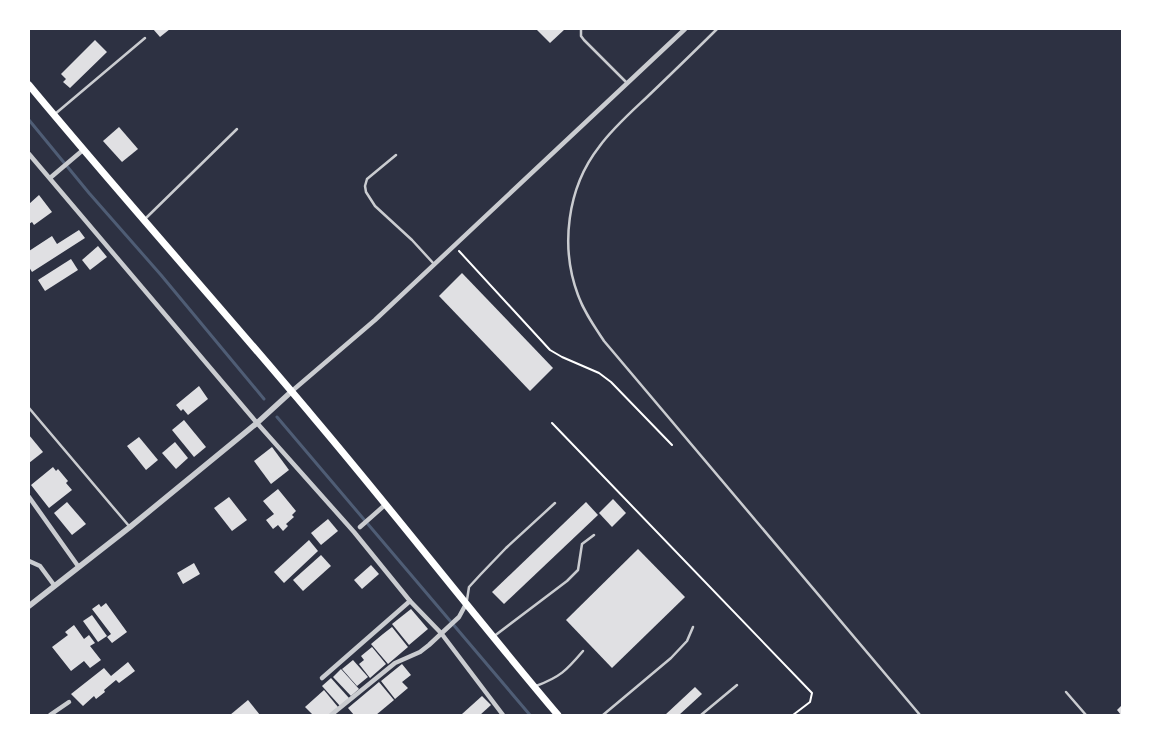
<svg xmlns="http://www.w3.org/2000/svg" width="1151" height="744" viewBox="0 0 1151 744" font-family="Karla,sans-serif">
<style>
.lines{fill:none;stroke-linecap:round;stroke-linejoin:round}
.stream{stroke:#4f5d75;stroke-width:3}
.building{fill:#e0e0e3}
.path{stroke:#fff;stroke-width:2}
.service{stroke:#caccd0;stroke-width:2.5}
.minor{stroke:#caccd0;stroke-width:4.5}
.tertiary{stroke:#caccd0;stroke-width:5.5}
.secondary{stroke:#fff;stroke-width:7}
</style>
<rect width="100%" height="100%" fill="#2d3142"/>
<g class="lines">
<g class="stream">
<path d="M29 120 89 193 161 275 264 399"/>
<path d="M277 417 530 715"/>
</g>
</g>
<g class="building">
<path d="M153 29H170L160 37Z"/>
<path d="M536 29H565L550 43Z"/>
<path d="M95 40 107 52 70 88 63 82 66 79 61 74Z"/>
<path d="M119 127 138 149 122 162 103 141Z"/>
<path d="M39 195 52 212 34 225 32 222 29 224V204Z"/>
<path d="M79 230 85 238 32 272 29 267V251L52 236 57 244Z"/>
<path d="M98 246 107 257 90 270 82 260Z"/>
<path d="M71 259 78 270 45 291 38 280Z"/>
<path d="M462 273 553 368 530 391 439 296Z"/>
<path d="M199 386 208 399 188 415 183 409 181 411 176 405Z"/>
<path d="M184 420 206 447 194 457 172 430Z"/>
<path d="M29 435 43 452 29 463Z"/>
<path d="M139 437 158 460 146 470 127 446Z"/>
<path d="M175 442 188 458 176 469 162 453Z"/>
<path d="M272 447 289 470 271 484 254 461Z"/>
<path d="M53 467 56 471 58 469 68 481 66 483 72 490 49 508 31 485Z"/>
<path d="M278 489 296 511 292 515 294 517 286 524 288 526 283 531 278 525 273 529 266 520 274 514 263 501Z"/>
<path d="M229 497 247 520 232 531 214 508Z"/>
<path d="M613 499 626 513 612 527 599 513Z"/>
<path d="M67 502 86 524 72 535 54 513Z"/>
<path d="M586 502 598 515 504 604 492 592Z"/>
<path d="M328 519 338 531 321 545 311 533Z"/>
<path d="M309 540 318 551 284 583 274 572Z"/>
<path d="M638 549 685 597 612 668 566 620Z"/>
<path d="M321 555 331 566 303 591 293 580Z"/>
<path d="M194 563 200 574 183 584 177 573Z"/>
<path d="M371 565 379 574 362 589 354 580Z"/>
<path d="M106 603 127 632 112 643 107 637 111 634 92 609 99 604 101 607Z"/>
<path d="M411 609 428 629 409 645 392 624Z"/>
<path d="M92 615 107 636 98 642 83 621Z"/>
<path d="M74 625 84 639 89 635 95 643 90 646 101 660 90 668 84 661 71 671 52 647 68 635 65 632Z"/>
<path d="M392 627 408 647 388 664 371 644 383 634 389 642 383 634Z"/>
<path d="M372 647 386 664 370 678 359 664 364 660 361 656Z"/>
<path d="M353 660 368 677 357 686 342 669Z"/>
<path d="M128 662 135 671 119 683 116 680 104 690 105 692 96 699 94 696 83 706 71 694 104 668 111 676Z"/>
<path d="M402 664 411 675 402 682 408 688 395 699 381 681Z"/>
<path d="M341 669 359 689 351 696 333 677Z"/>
<path d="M331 678 349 698 340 706 322 686Z"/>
<path d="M379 682 394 700 376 715H354L348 708Z"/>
<path d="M695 687 702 694 679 715H665Z"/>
<path d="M324 690 338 707 329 715H313L305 707Z"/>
<path d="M482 696 491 705 480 715H463L462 714Z"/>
<path d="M248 700 260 715H230Z"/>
<path d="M1122 705V715H1121L1117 710Z"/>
</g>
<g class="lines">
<g class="path">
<path d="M459 251 550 350 562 357 599 373 611 382 672 445"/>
<path d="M552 423 812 693 810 702 793 715"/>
</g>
<g class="service">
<path d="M581 29V36L584 40 627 83"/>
<path d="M717 29C694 52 670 75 646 98 630 113 612 129 599 147 567 188 560 247 578 295 584 312 594 326 604 341L920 715"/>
<path d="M55 114 145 38"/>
<path d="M396 155 367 179 365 186 366 192 375 206 412 240 434 264"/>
<path d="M145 219 237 129"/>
<path d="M29 408 129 526"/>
<path d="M467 600 469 587 481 574 506 548 555 503"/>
<path d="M493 637 567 581 578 570 582 544 594 535"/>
<path d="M536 686C560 677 566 671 583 651"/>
<path d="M1066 692 1086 715"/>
<path d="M603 715 671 658 687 641 693 627"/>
<path d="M701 715 737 685"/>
</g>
<g class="minor">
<path d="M29 154 257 423 354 532 410 601 441 633 503 715"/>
<path d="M50 178 83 150"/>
<path d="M292 391 375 320 685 29"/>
<path d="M29 497 78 566"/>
<path d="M360 527 386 504"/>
<path d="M29 561 40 566 54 585"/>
<path d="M322 678 410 601"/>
<path d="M50 715 69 702"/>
<path d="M331 715 395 663 420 652 429 645 459 617 466 604"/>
</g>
<path class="tertiary" d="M29 606 130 527 257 423 292 391"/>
<path class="secondary" d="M29 85C122 197 220 306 314 418 397 516 475 617 558 715"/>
</g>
<rect width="1151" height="744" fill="none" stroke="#ffffff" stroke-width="60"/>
</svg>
